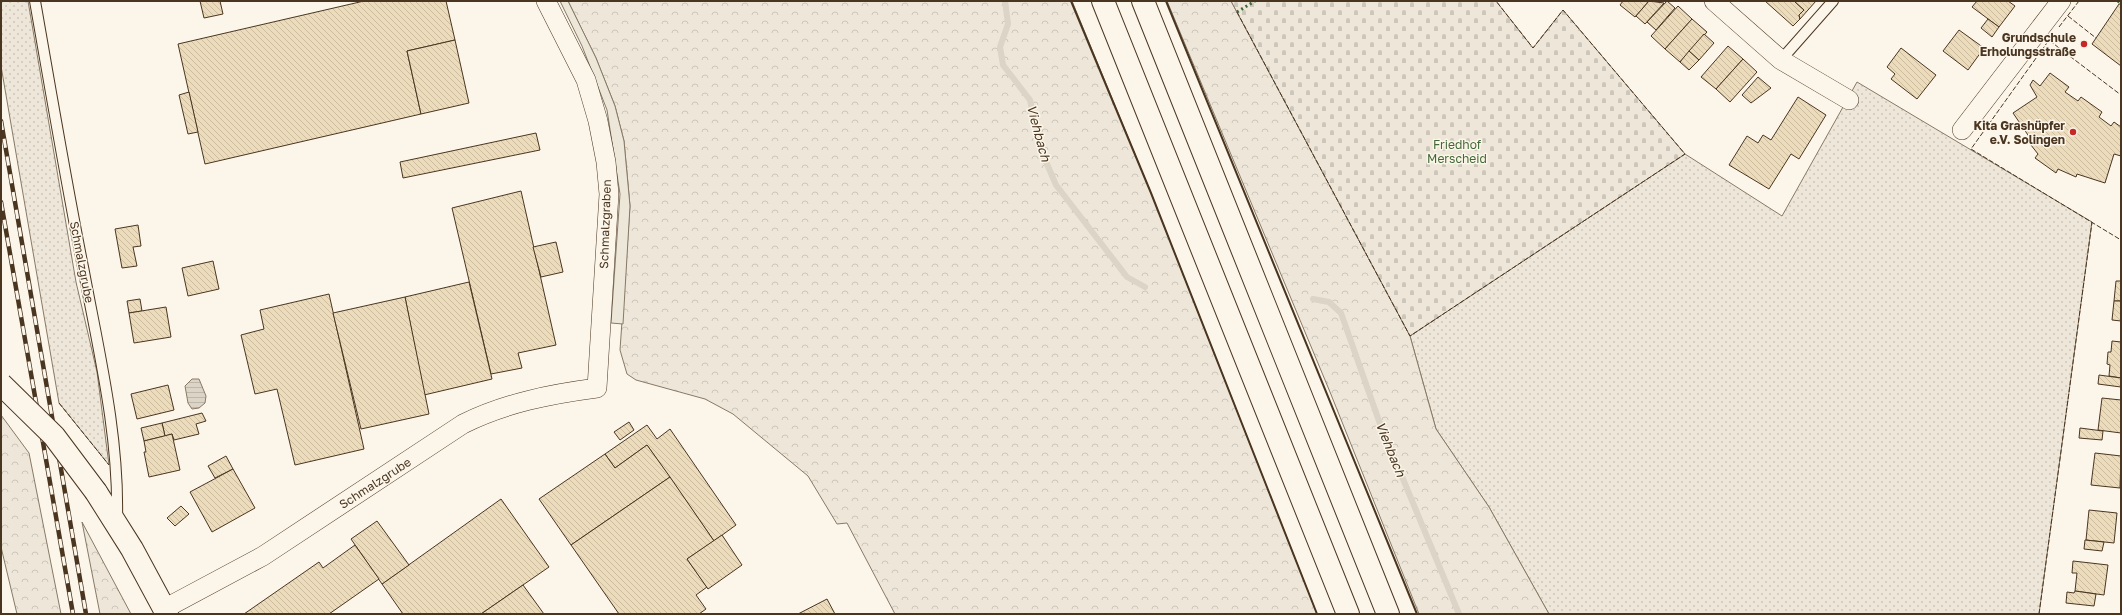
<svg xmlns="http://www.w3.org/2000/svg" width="2122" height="615" viewBox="0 0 2122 615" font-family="'Golos Text',sans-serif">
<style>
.grass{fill:url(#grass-dots);stroke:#887966}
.forest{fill:url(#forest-crowns);stroke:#887966}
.cemetery{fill:url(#cemetery-stones);stroke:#887966}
.parking{fill:#ede7d9;stroke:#887966}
.water{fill:url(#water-rules);stroke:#887966}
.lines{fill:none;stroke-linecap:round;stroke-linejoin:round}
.stream{stroke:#dcd4c6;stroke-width:6}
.building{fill:url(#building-back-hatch);stroke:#4a3520}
.service-casing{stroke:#4a3520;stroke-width:12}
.minor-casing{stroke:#4a3520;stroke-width:20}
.secondary-casing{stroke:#4a3520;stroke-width:24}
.trunk-casing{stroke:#4a3520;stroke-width:24}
.service{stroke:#fbf6e9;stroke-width:10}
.minor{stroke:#fbf6e9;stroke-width:19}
.secondary{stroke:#fbf6e9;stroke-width:22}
.trunk{stroke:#fbf6e9;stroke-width:22}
.rail-casing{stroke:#4a3520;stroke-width:4.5}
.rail{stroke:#fbf6e9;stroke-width:3;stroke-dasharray:9;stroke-linecap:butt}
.secondary-bridge-casing{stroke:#4a3520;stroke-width:24;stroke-linecap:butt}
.secondary-bridge{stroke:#fbf6e9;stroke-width:22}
.hedge{stroke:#436837;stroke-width:3;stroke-dasharray:2 3;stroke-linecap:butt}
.fence{stroke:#4a3520;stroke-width:1;stroke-dasharray:5 2;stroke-linecap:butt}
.wall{stroke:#4a3520;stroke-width:2}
.poi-dot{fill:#c62828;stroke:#fbf6e9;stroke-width:1.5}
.labels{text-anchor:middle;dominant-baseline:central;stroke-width:3;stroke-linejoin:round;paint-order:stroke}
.poi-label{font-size:12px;font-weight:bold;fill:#4a3520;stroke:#fbf6e9;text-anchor:end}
.park-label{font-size:12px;fill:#436837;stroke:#fbf6e9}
.street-label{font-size:12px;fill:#4a3520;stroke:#fbf6e9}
.water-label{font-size:13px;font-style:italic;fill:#4a3520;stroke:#fbf6e9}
</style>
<defs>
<pattern id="grass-dots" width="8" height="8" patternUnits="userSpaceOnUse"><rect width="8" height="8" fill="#ede6d9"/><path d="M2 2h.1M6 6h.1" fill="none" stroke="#cdc6ba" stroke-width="1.8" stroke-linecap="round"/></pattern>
<pattern id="forest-crowns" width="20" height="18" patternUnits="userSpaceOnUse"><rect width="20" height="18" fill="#ede6d9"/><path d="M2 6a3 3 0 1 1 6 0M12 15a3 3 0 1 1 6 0" fill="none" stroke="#cdc6ba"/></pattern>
<pattern id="cemetery-stones" width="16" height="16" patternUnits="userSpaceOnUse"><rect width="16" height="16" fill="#ede6d9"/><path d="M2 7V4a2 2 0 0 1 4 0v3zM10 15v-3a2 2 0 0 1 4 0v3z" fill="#cdc6ba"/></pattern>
<pattern id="water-rules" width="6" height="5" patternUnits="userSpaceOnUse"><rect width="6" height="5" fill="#dcd4c6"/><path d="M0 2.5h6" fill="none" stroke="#beb7aa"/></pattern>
<pattern id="building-back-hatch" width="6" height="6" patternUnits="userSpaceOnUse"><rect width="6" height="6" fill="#ecdcbc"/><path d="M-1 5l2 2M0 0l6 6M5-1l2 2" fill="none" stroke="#ccbda1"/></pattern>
</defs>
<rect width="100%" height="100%" fill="#fbf6e9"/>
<g class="grass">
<path d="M1 1H28L76 282 97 372 109 465 59 403 1 66Z"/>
<path d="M1857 82 2092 222 2039 614H1549L1489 507 1436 429 1410 336 1685 154 1782 216Z"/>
</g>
<g class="forest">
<path d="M568 1H1072L1151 193 1317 614H895L847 523 837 524 808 476 733 414 705 399 636 380 627 374 620 350 630 206 624 141 615 106 596 58Z"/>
<path d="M1167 1H1231L1410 336 1436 429 1489 507 1549 614H1419L1330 392Z"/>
<path d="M1 415 29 453 61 614H17L1 547Z"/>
<path d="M82 522 131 614H100Z"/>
</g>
<path class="cemetery" d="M1231 1H1496L1533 48 1563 10 1685 154 1410 336Z"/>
<path class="parking" d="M560 1H568L596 58 615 106 624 141 630 206 623 324 611 323 620 194 607 110 582 46Z"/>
<path class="water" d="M192 379H199L206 396 205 403 199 408 192 409 188 403 185 386Z"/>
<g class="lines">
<g class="stream">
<path d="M1005 1 1008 24 1000 47 1003 65 1030 100 1041 150 1056 185 1127 277 1145 287"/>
<path d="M1313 299 1329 302 1341 313 1379 421 1459 614"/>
</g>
</g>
<g class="building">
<path d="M200 1H220L223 14 204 18Z"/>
<path d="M364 1H446L455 40 407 51 421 114 205 164 178 44Z"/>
<path d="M1623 1H1649L1635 17 1620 5Z"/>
<path d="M1649 1 1664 3 1645 24 1636 16Z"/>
<path d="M1667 1 1675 8 1656 30 1647 22Z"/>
<path d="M1765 1H1794L1804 10 1799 15 1800 19 1793 26Z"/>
<path d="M1794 1H1816L1800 19 1799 15 1804 10Z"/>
<path d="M1977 1H2008L2015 6 1999 27 1972 7Z"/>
<path d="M2119 4H2121V66L2092 44Z"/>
<path d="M1678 6 1692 19 1665 49 1651 36Z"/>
<path d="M1692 19 1707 32 1680 62 1665 49Z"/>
<path d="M1988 19 1999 27 1992 37 1981 28Z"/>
<path d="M1959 30 1984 48 1968 70 1943 51Z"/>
<path d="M1704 34 1714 43 1699 60 1689 51Z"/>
<path d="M455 40 469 103 421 114 407 51Z"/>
<path d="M1728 46 1743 59 1716 89 1701 77Z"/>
<path d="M1901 48 1936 75 1917 99 1891 79 1895 74 1887 67Z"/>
<path d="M1689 51 1699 60 1689 70 1680 62Z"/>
<path d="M1743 59 1757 72 1730 102 1716 89Z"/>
<path d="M2050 73 2069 87 2065 92 2078 101 2081 97 2102 112 2099 117 2111 126 2114 122 2121 127V156L2114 154 2105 183 2077 174 2076 177 2058 169 2056 173 2035 158 2038 154 2027 140 2030 138 2013 113 2037 97 2030 85 2033 80 2040 86Z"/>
<path d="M1758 77 1771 88 1751 103 1742 95Z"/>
<path d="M189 92 198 132 188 134 179 95Z"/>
<path d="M1798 97 1826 115 1799 159 1791 154 1769 189 1729 165 1747 136 1758 143 1763 135 1771 140Z"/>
<path d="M536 133 540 150 403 178 400 162Z"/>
<path d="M521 191 556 345 518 353 522 368 491 374 452 208Z"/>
<path d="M138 225 141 246 133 247 137 266 122 268 115 229Z"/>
<path d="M556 242 563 272 541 277 533 247Z"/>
<path d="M213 261 219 289 188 296 182 268Z"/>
<path d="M2116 281H2121V301H2114Z"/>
<path d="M469 282 492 379 424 395 405 297Z"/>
<path d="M329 294 364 449 295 465 277 389 255 394 241 335 264 329 260 310Z"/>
<path d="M405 297 429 414 361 429 333 313Z"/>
<path d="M140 299 142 311 129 313 127 301Z"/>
<path d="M2114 301H2121V321L2112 320Z"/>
<path d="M166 307 171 337 134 343 129 313Z"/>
<path d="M2112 341 2121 342V378L2109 376 2110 365 2107 364 2108 352H2111Z"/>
<path d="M2099 375 2121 378V387L2098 384Z"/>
<path d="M168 385 174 410 137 419 131 394Z"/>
<path d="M2102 398 2121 400V433L2098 430Z"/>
<path d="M202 413 206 421 196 424 199 434 174 440 172 434 165 436 162 423Z"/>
<path d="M629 422 634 430 620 440 614 432Z"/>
<path d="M162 423 165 436 144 441 141 428Z"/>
<path d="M647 425 657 439 670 429 736 525 714 541 647 445 615 468 605 454Z"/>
<path d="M2080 428 2103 431 2102 440 2079 438Z"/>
<path d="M172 434 180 470 149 477 144 452H146L144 441Z"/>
<path d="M647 445 670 477 571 545 539 499 605 454 615 468Z"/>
<path d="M2095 453 2121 456 2120 488 2091 485Z"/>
<path d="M226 456 233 469 215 478 208 466Z"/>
<path d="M233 469 255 508 212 532 190 492Z"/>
<path d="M670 477 714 541 687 559 707 587 696 595 706 609 699 614H619L571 545Z"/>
<path d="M501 499 549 567 481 614H403L382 584Z"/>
<path d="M181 506 189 514 175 526 167 518Z"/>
<path d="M2089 510 2117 513 2114 543 2086 540Z"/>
<path d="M377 521 409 565 382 584 351 539Z"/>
<path d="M722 535 742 565 708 589 687 559Z"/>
<path d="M2085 540 2104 542 2102 551 2084 549Z"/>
<path d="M355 545 379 579 329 614H244L319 562 323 568Z"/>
<path d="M2073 561 2108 565 2104 595 2075 591 2077 573H2072Z"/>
<path d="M523 585 544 614H481Z"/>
<path d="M2075 591 2096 594 2094 606 2066 603 2067 592 2074 593Z"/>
<path d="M827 599 835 614H798Z"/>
</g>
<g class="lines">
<defs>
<g id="service">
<path d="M35 1C51 92 66 182 84 272 99 353 119 435 117 518"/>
<path d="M1781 60 1833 1"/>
</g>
<g id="minor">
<path d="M1714 1 1781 60 1849 100"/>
<path d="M1962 130 2061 1"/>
<path d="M164 609 263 556 463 424C505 403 551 394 597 388L609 194 606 162 598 121 586 80 546 1"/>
</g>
<path id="secondary" d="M96 492 132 549 167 614"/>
<g id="trunk">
<path d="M1103 1 1348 614"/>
<path d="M1143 1 1388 614"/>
</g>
</defs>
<use href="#service" class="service-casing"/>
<use href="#minor" class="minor-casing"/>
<use href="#secondary" class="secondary-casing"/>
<use href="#trunk" class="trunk-casing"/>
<use href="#service" class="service"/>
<use href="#minor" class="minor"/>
<use href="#secondary" class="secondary"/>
<use href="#trunk" class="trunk"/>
<defs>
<g id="rail">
<path d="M1 121C29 286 58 450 86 614"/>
<path d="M1 202 73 614"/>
</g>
</defs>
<use href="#rail" class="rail-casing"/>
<use href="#rail" class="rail"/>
<defs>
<path id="secondary-bridge" d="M1 384 54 436 96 492"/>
</defs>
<use href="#secondary-bridge" class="secondary-bridge-casing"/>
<use href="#secondary-bridge" class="secondary-bridge"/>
<g class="hedge">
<path d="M2118 1 2121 4"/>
<path d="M1237 12 1255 1"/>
</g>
<g class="fence">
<path d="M1237 12 1410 336 1685 154 1563 10 1533 48 1496 1"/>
<path d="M2068 16 2096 38"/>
<path d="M2059 27 2079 1"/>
<path d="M2043 48 2053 55 2059 48 2121 95"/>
<path d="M2059 48 2049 40 1971 149 2121 240"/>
<path d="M59 403 109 465"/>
<path d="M2039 614 2092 222"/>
</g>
<g class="wall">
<path d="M1071 1 1151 193 1317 614"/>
<path d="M1166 1 1417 614"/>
</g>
</g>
<g class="poi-dot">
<circle cx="2084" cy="44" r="4"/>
<circle cx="2073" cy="132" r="4"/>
</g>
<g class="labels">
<g class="poi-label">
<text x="2076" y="37">Grundschule<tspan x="2076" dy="14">Erholungsstraße</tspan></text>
<text x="2065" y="125">Kita Grashüpfer<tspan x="2065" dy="14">e.V. Solingen</tspan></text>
</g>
<g class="park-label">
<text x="1457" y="144">Friedhof<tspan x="1457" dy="14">Merscheid</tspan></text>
</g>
<g class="street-label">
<text transform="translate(605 224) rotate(-88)">Schmalzgraben</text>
<text transform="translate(82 262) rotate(79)">Schmalzgrube</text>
<text transform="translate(375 483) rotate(-33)">Schmalzgrube</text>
</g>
<g class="water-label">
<text transform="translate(1039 133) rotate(75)">Viehbach</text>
<text transform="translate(1391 449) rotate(68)">Viehbach</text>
</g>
</g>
<rect width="2122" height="615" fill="none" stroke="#4a3520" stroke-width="4"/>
</svg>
